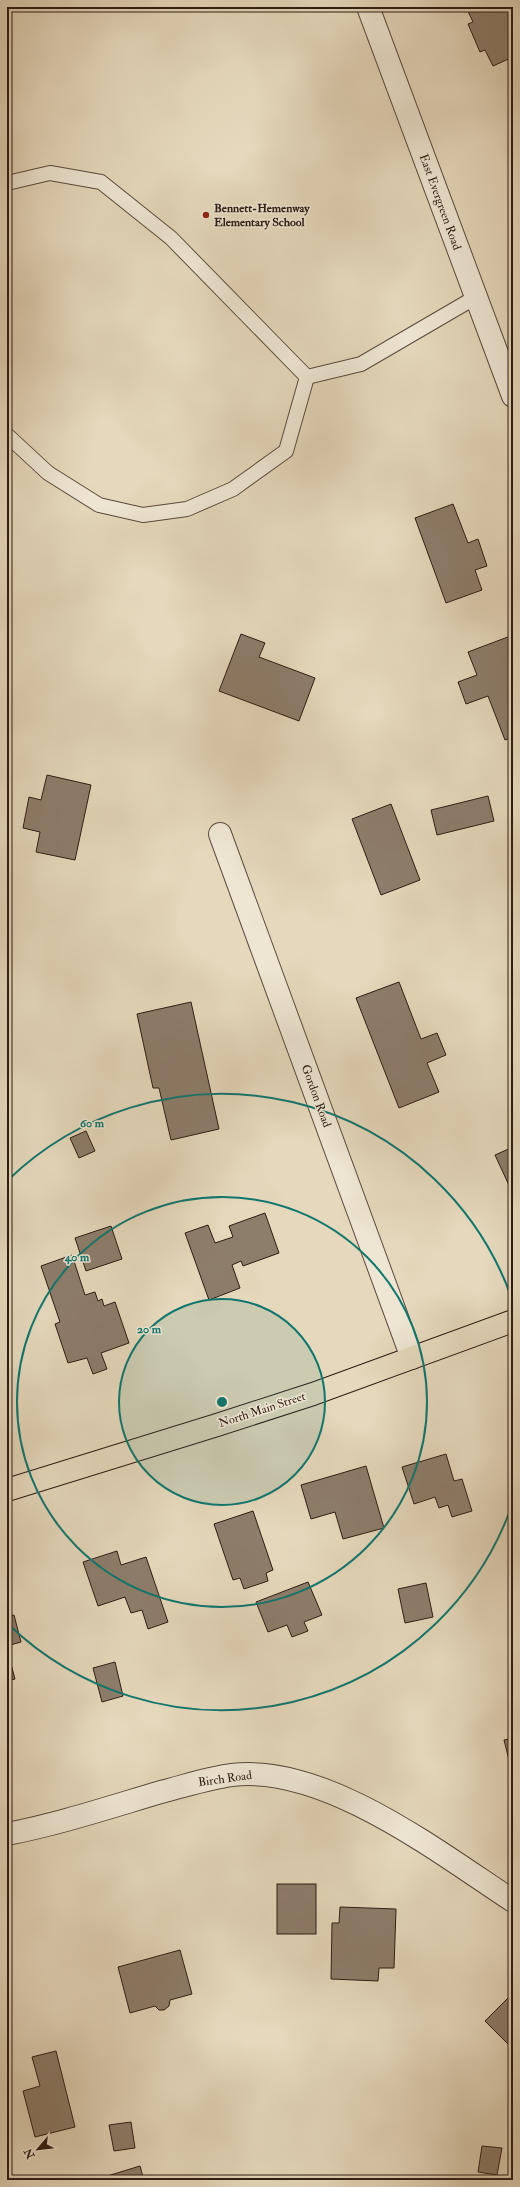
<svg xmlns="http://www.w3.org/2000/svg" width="520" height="2187" viewBox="0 0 520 2187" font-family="'IM FELL Double Pica',serif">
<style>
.building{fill:#8d7d6b;stroke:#2d1b14}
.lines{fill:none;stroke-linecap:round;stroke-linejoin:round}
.lane-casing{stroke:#5b4a3e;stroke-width:16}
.street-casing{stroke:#5b4a3e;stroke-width:24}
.primary-casing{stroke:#2d1b14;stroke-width:24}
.lane{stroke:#eee6d3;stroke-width:14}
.street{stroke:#eee6d3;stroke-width:22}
.primary{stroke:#e5d8bc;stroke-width:22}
.ring{fill:none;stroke:#0f766e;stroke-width:2}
.poi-dot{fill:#8f2418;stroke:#eee6d3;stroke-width:1.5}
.labels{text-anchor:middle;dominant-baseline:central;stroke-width:3;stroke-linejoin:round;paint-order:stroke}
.street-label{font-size:12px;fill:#2d1b14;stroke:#eee6d3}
.poi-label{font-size:12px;font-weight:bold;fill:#2d1b14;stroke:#eee6d3;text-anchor:start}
.centre{fill:#0f766e;stroke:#eee6d3;stroke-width:2}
.ring-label{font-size:12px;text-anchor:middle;font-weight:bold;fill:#0f766e;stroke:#eee6d3;stroke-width:3;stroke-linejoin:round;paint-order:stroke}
</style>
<rect width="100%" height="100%" fill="#e5d8bc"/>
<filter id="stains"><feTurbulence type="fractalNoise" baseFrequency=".005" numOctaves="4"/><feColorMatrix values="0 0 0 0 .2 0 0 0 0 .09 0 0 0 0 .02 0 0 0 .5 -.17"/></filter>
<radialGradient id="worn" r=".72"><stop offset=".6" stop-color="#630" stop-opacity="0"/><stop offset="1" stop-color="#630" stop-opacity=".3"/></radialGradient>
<g class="building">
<path d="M466 7H511L513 57 493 66 485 50 480 52 468 24 473 22Z"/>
<path d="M453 504 468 543 478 539 487 566 475 570 482 590 446 603 415 518Z"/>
<path d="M241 634 265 643 259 657 315 678 299 721 219 691Z"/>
<path d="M513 635V737L505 740 488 696 466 704 458 682 477 675 468 652Z"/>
<path d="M47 775 91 785 75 860 36 852 40 832 23 828 29 797 41 800Z"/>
<path d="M488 796 494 821 437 835 431 810Z"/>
<path d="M391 804 420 880 381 895 352 819Z"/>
<path d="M399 982 421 1039 437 1033 446 1055 427 1063 439 1092 399 1108 356 998Z"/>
<path d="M191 1002 219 1129 171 1140 159 1088H153L137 1014Z"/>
<path d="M86 1131 95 1151 79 1158 70 1138Z"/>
<path d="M513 1147V1194L495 1155Z"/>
<path d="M265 1213 279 1253 243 1266 241 1261 232 1265 240 1288 209 1300 185 1233 208 1225 215 1243 233 1237 229 1226Z"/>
<path d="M111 1226 122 1259 86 1271 75 1238Z"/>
<path d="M72 1255 85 1295 95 1292 98 1301 102 1299 104 1306 115 1302 129 1343 101 1353 107 1369 93 1374 87 1358 68 1363 55 1324 60 1322 41 1266Z"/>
<path d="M446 1454 454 1481 462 1479 472 1511 452 1517 448 1505 439 1508 435 1497 414 1504 402 1467Z"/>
<path d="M366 1466 384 1528 343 1539 335 1512 311 1519 301 1485Z"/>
<path d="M253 1511 273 1570 266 1573 268 1581 244 1589 240 1578 233 1580 214 1524Z"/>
<path d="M117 1551 121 1565 146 1557 168 1622 148 1629 142 1610 131 1613 125 1597 98 1606 83 1562Z"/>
<path d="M308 1582 322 1615 304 1622 308 1631 292 1637 287 1625 268 1632 256 1602Z"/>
<path d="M426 1583 433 1617 405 1623 398 1589Z"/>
<path d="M14 1615 21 1642 7 1646V1617Z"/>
<path d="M7 1649 15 1679 7 1681Z"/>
<path d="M115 1662 123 1696 102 1702 93 1668Z"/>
<path d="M513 1738V1776L504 1740Z"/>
<rect x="277" y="1884" width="39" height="50"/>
<path d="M340 1907 396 1909 394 1968H379L378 1981 331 1979 332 1923H339Z"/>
<path d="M180 1950 192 1994 170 2000 169 2006 164 2010H159L155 2006 130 2013 118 1967Z"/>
<path d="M513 1993V2049L485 2021Z"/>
<path d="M56 2051 75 2127 35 2137 23 2091 40 2086 32 2057Z"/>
<path d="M131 2122 135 2148 114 2151 109 2125Z"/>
<path d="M482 2146 502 2148 497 2175 478 2172Z"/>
<path d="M140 2166 143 2177 151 2175 152 2180H94Z"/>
</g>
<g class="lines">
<defs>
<g id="lane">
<path d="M7 183 50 173 101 182 171 238 307 377"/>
<path d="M307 377 361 364 476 297"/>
<path d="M7 435 48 473 99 505 143 515 187 509 233 489 286 451 307 377"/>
</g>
<g id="street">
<path d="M368 7 513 396"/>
<path d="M220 834 412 1358"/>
<path d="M7 1834C59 1824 110 1807 161 1792 185 1786 208 1778 232 1775 325 1764 438 1852 513 1901"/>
</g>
<path id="primary" d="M7 1490 217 1425 313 1394 513 1321"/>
</defs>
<use href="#lane" class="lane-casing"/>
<use href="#street" class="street-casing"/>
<use href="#primary" class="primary-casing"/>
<use href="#lane" class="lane"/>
<use href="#street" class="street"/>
<use href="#primary" class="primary"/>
</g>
<circle cx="222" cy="1402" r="103" fill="#0f766e" fill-opacity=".12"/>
<g class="ring">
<circle cx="222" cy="1402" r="103"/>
<circle cx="222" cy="1402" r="205"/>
<path d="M512 1505A308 308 0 0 1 8 1624M8 1180A308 308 0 0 1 512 1299"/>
</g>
<circle class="poi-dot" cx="206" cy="215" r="4"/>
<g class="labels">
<g class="street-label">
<text transform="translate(440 202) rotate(70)">East Evergreen Road</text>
<text transform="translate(316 1096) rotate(70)">Gordon Road</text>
<text transform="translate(262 1410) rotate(-18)">North Main Street</text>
<text transform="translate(225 1779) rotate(-8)">Birch Road</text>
</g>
<g class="poi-label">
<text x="214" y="208">Bennett-Hemenway<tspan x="214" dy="14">Elementary School</tspan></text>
</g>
</g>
<circle cx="222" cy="1402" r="6" class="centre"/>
<g class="ring-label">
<text x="92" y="1127">60 m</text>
<text x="77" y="1261">40 m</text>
<text x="149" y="1333">20 m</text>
</g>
<rect width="520" height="2187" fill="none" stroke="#e5d8bc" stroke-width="24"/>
<rect x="8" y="8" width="504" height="2171" fill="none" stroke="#2d1b14" stroke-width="2"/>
<rect x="12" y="12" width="496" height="2163" fill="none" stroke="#2d1b14"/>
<g transform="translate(38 2149) rotate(242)" stroke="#eee6d3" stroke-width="3" paint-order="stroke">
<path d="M0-3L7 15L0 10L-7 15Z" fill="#2d1b14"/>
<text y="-6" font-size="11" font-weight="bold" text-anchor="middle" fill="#2d1b14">N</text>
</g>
<rect width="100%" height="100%" filter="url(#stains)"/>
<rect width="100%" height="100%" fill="url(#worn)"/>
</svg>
